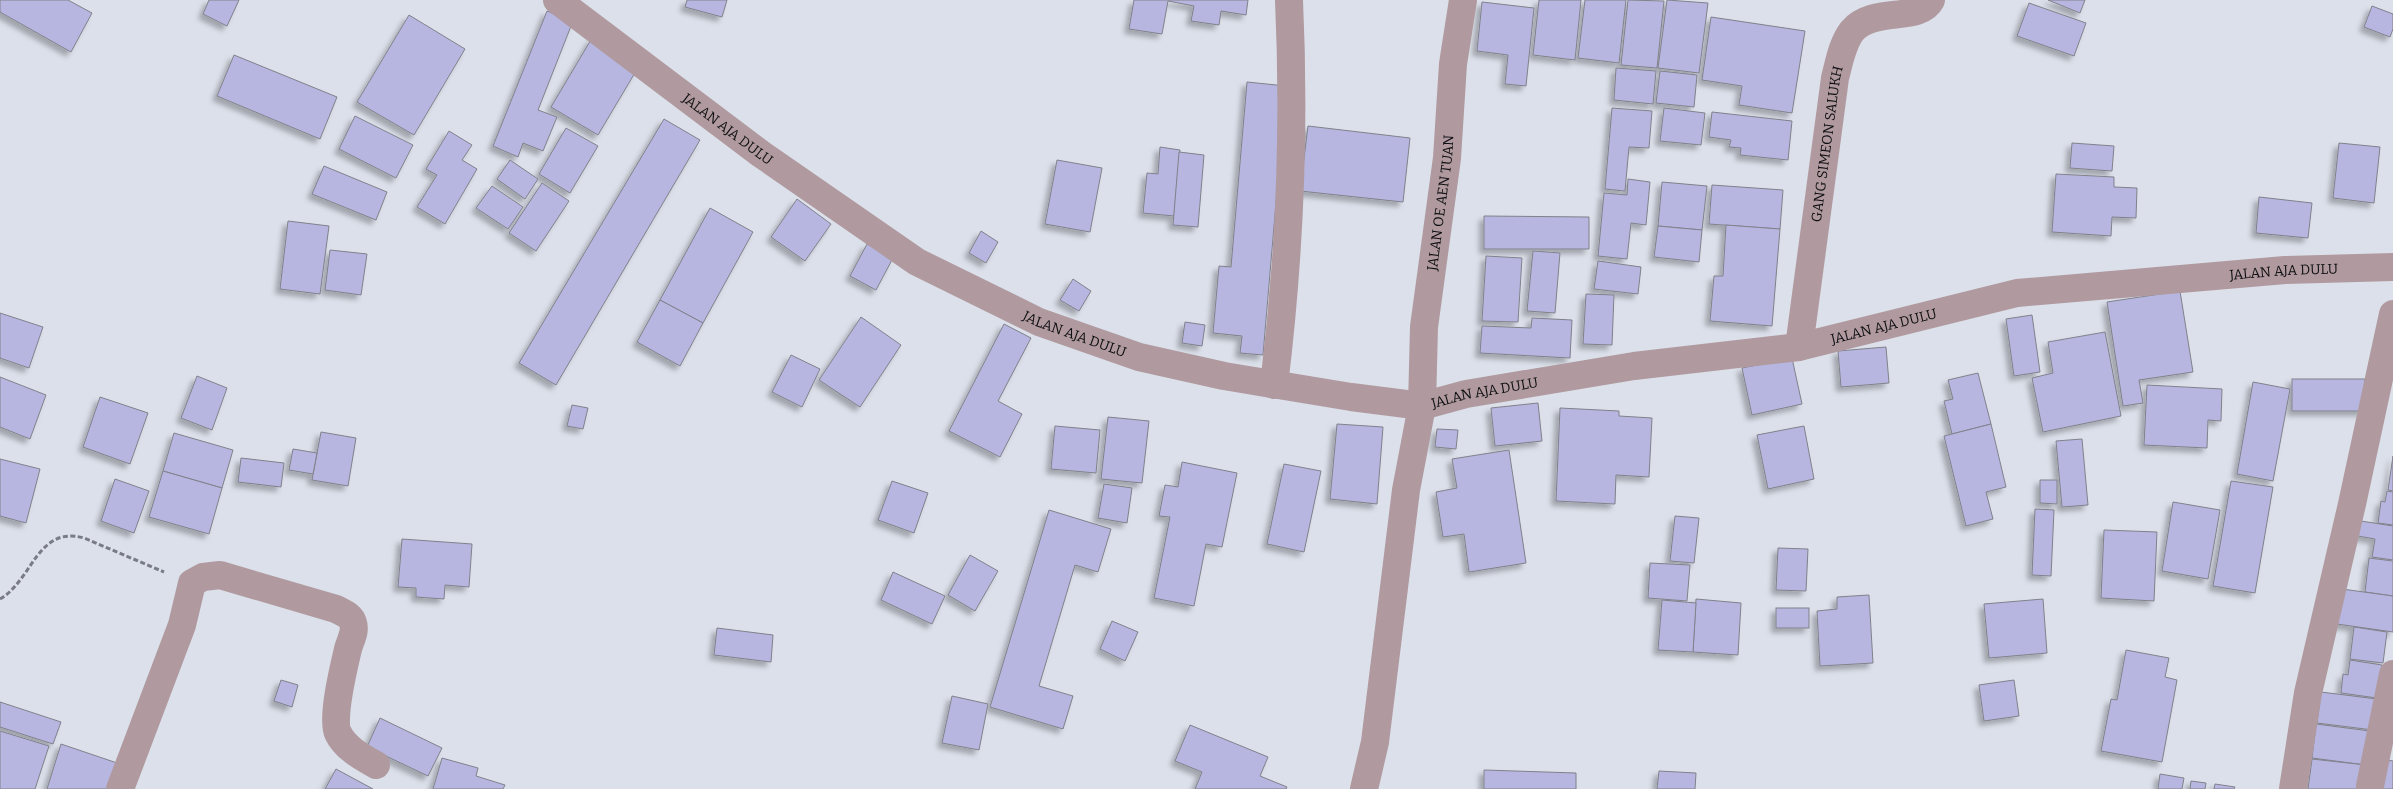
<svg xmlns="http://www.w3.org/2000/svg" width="2393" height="789" viewBox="0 0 2393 789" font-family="Bitter,serif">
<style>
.building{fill:#b6b6e0;stroke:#81818b;filter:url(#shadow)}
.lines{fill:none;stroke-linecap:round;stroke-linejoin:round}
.path{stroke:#797c84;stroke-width:3;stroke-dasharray:5 2.5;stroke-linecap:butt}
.minor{stroke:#b09a9f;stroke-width:28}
.tertiary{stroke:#b09a9f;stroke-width:28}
.labels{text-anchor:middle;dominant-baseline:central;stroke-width:4.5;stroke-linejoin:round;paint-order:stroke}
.street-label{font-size:14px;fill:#0e0f13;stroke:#dbe0ea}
</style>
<defs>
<filter id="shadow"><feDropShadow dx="-4.5" dy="4.5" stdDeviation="2.5" flood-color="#0004"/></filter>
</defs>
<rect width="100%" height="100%" fill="#dbe0ea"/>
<g class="building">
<path d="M0 0H68L92 13 71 52 0 12Z"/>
<path d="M209 0H239L227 26 203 14Z"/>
<path d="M687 0H727L722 17 685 7Z"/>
<path d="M1134 0H1248L1246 15 1221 11 1219 25 1191 21 1194 6 1168 1 1162 34 1129 29Z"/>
<path d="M1539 0H1581L1575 60 1533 55Z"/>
<path d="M1585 0H1626L1619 63 1578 58Z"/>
<path d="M1628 0 1664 1 1657 68 1621 65Z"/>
<path d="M1667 0 1708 3 1699 73 1658 68Z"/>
<path d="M2048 0H2085L2080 13Z"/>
<path d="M1482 2 1534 8 1526 86 1505 84 1508 55 1477 51Z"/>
<path d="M2029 3 2086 23 2074 56 2017 36Z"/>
<path d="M2372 6 2393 14V29L2390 37 2364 27Z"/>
<path d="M547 11 573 21 538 110 557 117 543 151 523 143 518 157 493 146Z"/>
<path d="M409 15 465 49 414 135 357 102Z"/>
<path d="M1711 17 1805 31 1792 113 1739 105 1742 86 1702 80Z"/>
<path d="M592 38 639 66 598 135 551 107Z"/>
<path d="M234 55 337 97 320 139 217 96Z"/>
<path d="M1616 68 1656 71 1653 104 1614 100Z"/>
<path d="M1660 71 1697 75 1694 107 1656 103Z"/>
<path d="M1247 82 1286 86 1263 355 1240 353 1242 336 1213 333 1219 266 1231 267Z"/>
<path d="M1612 108 1652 111 1649 148 1629 147 1625 191 1605 189Z"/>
<path d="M1664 108 1705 113 1701 145 1660 141Z"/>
<path d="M1712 112 1792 121 1788 160 1740 155 1741 148 1729 147 1731 140 1709 137Z"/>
<path d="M355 116 413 145 396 178 339 149Z"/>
<path d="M664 119 700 140 556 385 519 363Z"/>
<path d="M1308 126 1410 138 1403 202 1300 191Z"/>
<path d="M566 128 598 146 570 193 539 174Z"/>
<path d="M449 131 472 145 462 160 477 169 445 224 417 207 437 175 426 169Z"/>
<path d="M2072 143 2114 146 2112 171 2070 168Z"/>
<path d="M2339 143 2380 147 2374 203 2333 198Z"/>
<path d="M1160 147 1180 150 1174 216 1143 213 1147 173 1158 174Z"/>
<path d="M1179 152 1204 155 1198 227 1173 225Z"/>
<path d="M510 160 538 179 525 199 497 179Z"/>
<path d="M1057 160 1102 168 1090 232 1045 224Z"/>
<path d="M324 166 387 192 376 220 312 194Z"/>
<path d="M2056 174 2114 177V187L2137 188 2136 218 2112 217 2111 236 2052 232Z"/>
<path d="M1628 179 1650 182 1646 225 1631 223 1627 259 1598 256 1604 193 1627 195Z"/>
<path d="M1662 182 1707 186 1702 230 1658 226Z"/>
<path d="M542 183 569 201 536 251 509 233Z"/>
<path d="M1712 185 1783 190 1780 229 1709 224Z"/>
<path d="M492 186 523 207 508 229 476 208Z"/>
<path d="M2259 197 2312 203 2308 238 2256 233Z"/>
<path d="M797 199 831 224 805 261 771 237Z"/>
<path d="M710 208 753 232 703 323 660 300Z"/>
<path d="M1484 216 1589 217V249H1484Z"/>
<path d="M288 221 329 226 320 294 280 289Z"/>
<path d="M1726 225 1780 229 1772 326 1710 321 1714 276H1723Z"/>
<path d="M1658 226 1702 230 1699 262 1654 257Z"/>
<path d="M981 231 998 242 986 263 969 253Z"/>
<path d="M867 244 893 258 876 290 850 276Z"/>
<path d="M330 250 367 254 361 295 325 290Z"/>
<path d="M1533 251 1560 253 1555 313 1527 311Z"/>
<path d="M1486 256 1522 258 1518 322 1482 321Z"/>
<path d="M1598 261 1641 267 1638 294 1594 289Z"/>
<path d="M1073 279 1091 291 1079 311 1060 300Z"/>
<path d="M2180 291 2193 372 2139 380 2143 403 2123 406 2107 302Z"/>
<path d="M1586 294 1614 295 1612 345 1583 344Z"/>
<path d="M660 300 703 323 680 366 637 342Z"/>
<path d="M0 313 43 327 29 368 0 358Z"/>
<path d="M2032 315 2040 372 2014 376 2006 319Z"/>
<path d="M861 317 901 345 860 407 819 380Z"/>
<path d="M1532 318 1572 320 1570 358 1480 353 1482 326 1531 328Z"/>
<path d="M1185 322 1205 325 1202 346 1182 343Z"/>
<path d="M1004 324 1031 338 998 401 1022 414 1000 457 949 431Z"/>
<path d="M2105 332 2121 416 2043 432 2032 378 2053 373 2048 342Z"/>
<path d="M1886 347 1889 383 1841 387 1838 351Z"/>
<path d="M791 355 820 369 802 407 772 392Z"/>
<path d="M1792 358 1802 404 1752 415 1742 368Z"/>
<path d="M1978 373 1991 424 1952 434 1944 401 1953 399 1948 380Z"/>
<path d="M197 376 227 388 212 430 181 418Z"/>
<path d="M0 377 46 395 30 439 0 427Z"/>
<rect x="2292" y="379" width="73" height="32"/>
<path d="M2253 382 2290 389 2273 481 2237 474Z"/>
<path d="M2147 385 2222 389 2221 421 2208 420 2207 448 2144 445Z"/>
<path d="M100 397 148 413 130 464 83 447Z"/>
<path d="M1538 403 1542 441 1495 446 1491 408Z"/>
<path d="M572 405 588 408 583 429 567 426Z"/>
<path d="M1560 408 1619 411V416L1652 418 1649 477 1616 475 1615 504 1556 501Z"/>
<path d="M1108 417 1149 421 1142 483 1101 479Z"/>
<path d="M1337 424 1383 427 1377 504 1330 499Z"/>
<path d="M1991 424 2006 487 1986 492 1993 519 1966 526 1944 436Z"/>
<path d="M1055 426 1100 430 1096 473 1051 469Z"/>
<path d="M1804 426 1814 479 1768 489 1757 435Z"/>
<path d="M1437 429 1458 430 1456 449 1435 447Z"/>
<path d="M321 432 356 438 348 486 312 480Z"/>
<path d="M174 433 233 450 222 488 163 471Z"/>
<path d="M2082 439 2088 505 2062 507 2056 441Z"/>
<path d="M293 449 317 453 313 474 289 470Z"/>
<path d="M1509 450 1526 563 1469 572 1464 534 1443 537 1436 492 1457 488 1452 459Z"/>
<path d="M2393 456V491L2388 490Z"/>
<path d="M241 458 284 463 281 487 238 482Z"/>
<path d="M0 459 40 469 26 523 0 516Z"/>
<path d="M1182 462 1237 473 1222 547 1206 544 1194 606 1154 598 1170 517 1159 516 1165 485 1178 487Z"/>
<path d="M1284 464 1321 471 1304 552 1267 544Z"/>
<path d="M163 471 222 488 209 534 149 517Z"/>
<path d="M115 479 149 491 134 533 101 521Z"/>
<path d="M2040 480H2057V504L2040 503Z"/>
<path d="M892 481 928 493 914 533 878 520Z"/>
<path d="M2231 481 2273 487 2255 593 2213 586Z"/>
<path d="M1104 484 1132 488 1127 523 1098 518Z"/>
<path d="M2387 491 2393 492V525L2378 523 2381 501 2385 502Z"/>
<path d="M2173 502 2220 510 2208 579 2162 571Z"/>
<path d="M2035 509 2054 510 2051 576 2032 575Z"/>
<path d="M1049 510 1111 529 1098 572 1075 565 1039 686 1073 696 1063 729 990 707Z"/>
<path d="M1675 516 1699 518 1694 563 1670 561Z"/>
<path d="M2361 521 2393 526V560L2372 557 2375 539 2358 536Z"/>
<path d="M2104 530 2157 532 2154 601 2101 598Z"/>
<path d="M402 539 472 544 469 587 445 585 444 599 416 597V588L398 587Z"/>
<path d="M1778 548 1808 549 1806 591 1776 590Z"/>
<path d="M970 555 998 571 975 611 948 595Z"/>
<path d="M2369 558 2393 561V596L2365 592Z"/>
<path d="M1650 563 1690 565 1687 601 1648 598Z"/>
<path d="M893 572 945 596 932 624 881 600Z"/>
<path d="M2342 589 2393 596V632L2337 624Z"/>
<path d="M1869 595 1873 663 1820 666 1817 611 1837 609V597Z"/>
<path d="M1696 599 1741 603 1738 655 1693 652Z"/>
<path d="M2043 599 2047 653 1989 658 1984 604Z"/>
<path d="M1662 600 1696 603 1693 652 1658 650Z"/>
<rect x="1776" y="608" width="33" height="20"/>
<path d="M1112 621 1138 632 1125 661 1100 649Z"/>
<path d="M2354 627 2387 632 2383 663 2350 659Z"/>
<path d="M717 628 773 635 771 662 714 655Z"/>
<path d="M2126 650 2169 658 2165 677 2177 680 2162 762 2101 751 2111 699 2117 700Z"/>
<path d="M2350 660 2382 665 2377 698 2341 693 2343 674 2348 675Z"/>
<path d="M281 680 298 685 292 707 274 701Z"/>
<path d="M2014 680 2019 716 1984 721 1979 685Z"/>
<path d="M2321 692 2377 699 2373 730 2317 723Z"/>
<path d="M952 696 988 704 979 750 942 743Z"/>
<path d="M0 702 61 722 53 744 0 727Z"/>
<path d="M380 718 442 748 428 776 367 747Z"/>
<path d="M2316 724 2370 731 2366 765 2312 758Z"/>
<path d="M1190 725 1268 757 1260 776 1287 787 1286 789H1195L1202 772 1175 761Z"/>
<path d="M0 731 49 746 35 789H0Z"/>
<path d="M61 744 123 765 115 789H47Z"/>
<path d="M442 758 478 768 476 776 505 785 503 789H433Z"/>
<path d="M2312 759 2366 765 2363 789H2308Z"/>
<path d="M2382 759 2393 761V789H2377Z"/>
<path d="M336 769 373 789H325Z"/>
<path d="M1484 770 1576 773V789H1484Z"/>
<path d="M1659 771 1696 773 1695 789H1657Z"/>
<path d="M2160 774 2184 778 2182 789H2158Z"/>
<path d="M2191 781 2206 783 2205 789H2190Z"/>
<path d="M2215 784 2235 787 2234 789H2214Z"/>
</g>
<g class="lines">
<path class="path" d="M0 599C33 580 37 525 84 538L164 572"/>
<g class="minor">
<path id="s1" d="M1799 347 1835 78C1839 63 1842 44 1852 31 1873 6 1919 23 1931 0"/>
<path d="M1274 385C1290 255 1295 130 1289 0"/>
<path d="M2370 786 2393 674"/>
<path d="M120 789 182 625 192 583 203 577 220 575 336 609C343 613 351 615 353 623 356 632 350 641 348 649 344 666 331 720 338 733 345 748 362 757 376 765"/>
<path d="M2293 789 2308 693 2352 504 2393 314"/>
</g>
<g class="tertiary">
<path id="s2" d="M557 0 761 154 917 262 1039 322 1139 357 1224 376 1351 397 1422 406 1466 394 1634 366 1799 347 2017 293 2285 270 2393 267"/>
<path id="s3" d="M1364 789 1375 742 1406 490 1422 406 1424 327 1447 158 1453 64 1463 0"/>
</g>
</g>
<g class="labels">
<g class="street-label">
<text stroke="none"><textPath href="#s2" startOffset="214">JALAN AJA DULU</textPath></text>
<text stroke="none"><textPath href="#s1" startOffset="205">GANG SIMEON SALUKH</textPath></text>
<text stroke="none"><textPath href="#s3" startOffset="592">JALAN OE AEN TUAN</textPath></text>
<text stroke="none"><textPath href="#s2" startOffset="1849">JALAN AJA DULU</textPath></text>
<text stroke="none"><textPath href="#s2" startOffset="1444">JALAN AJA DULU</textPath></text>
<text stroke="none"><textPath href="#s2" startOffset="619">JALAN AJA DULU</textPath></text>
<text stroke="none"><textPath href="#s2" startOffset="1039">JALAN AJA DULU</textPath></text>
</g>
</g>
</svg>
